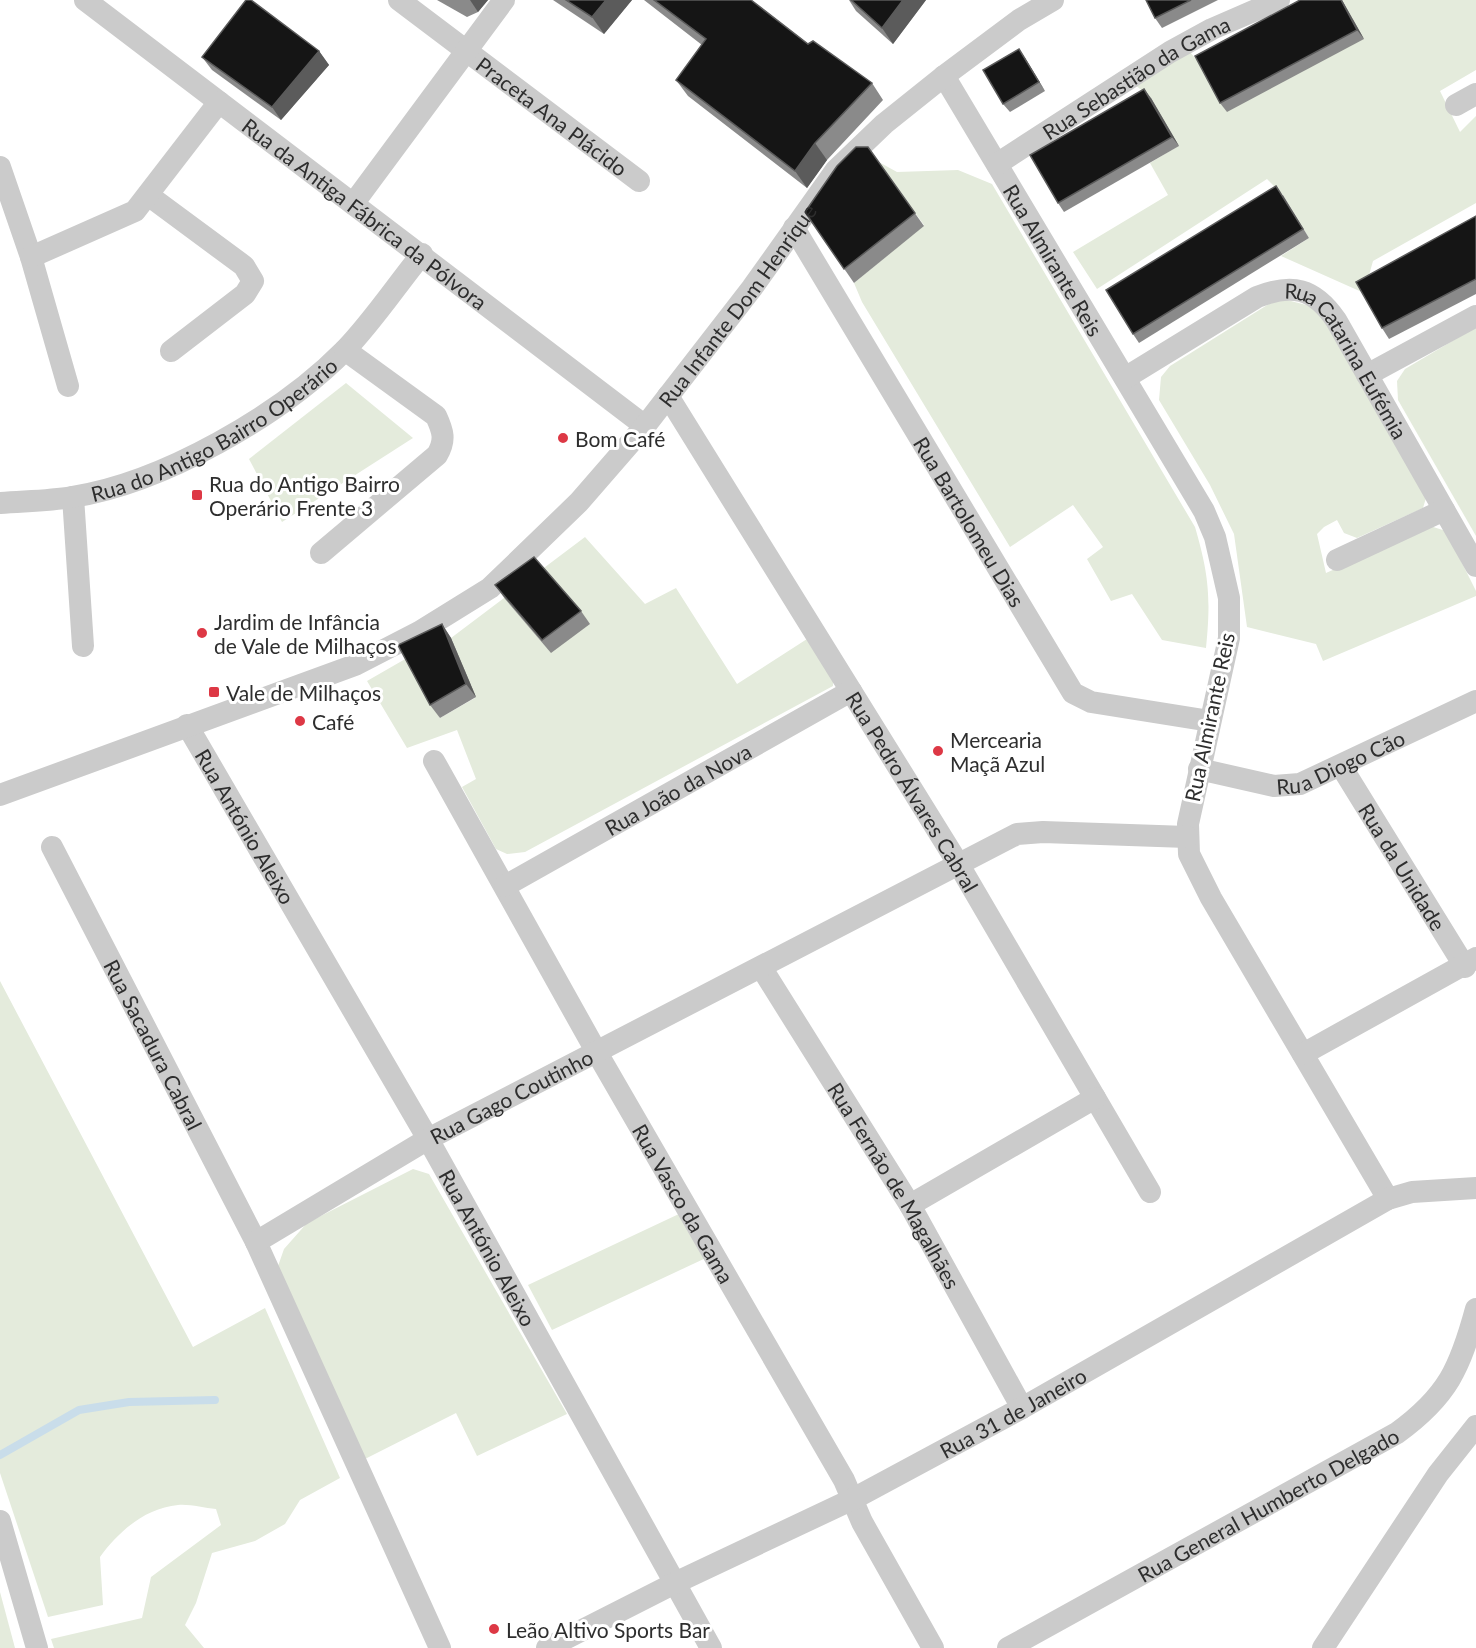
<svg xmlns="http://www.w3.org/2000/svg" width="1476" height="1648" viewBox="0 0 1476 1648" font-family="Lato,sans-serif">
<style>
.green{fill:#e4ebdc}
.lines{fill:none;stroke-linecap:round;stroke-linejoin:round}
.stream{stroke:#c9ddea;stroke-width:8}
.minor{stroke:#cbcbcb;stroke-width:22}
.wall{fill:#8a8a8a}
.shaded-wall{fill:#5b5b5b}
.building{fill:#151515;stroke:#5b5b5b;stroke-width:1.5}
.poi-dot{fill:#dd3845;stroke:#fff;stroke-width:2}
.labels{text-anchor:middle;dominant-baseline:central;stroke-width:6;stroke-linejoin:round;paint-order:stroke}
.street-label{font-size:21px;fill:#2e2e2e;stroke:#fff}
.poi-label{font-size:21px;fill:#2e2e2e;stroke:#fff;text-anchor:start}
</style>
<rect width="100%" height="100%" fill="#fff"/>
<g class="green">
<path d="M1342 0H1476V70L1440 91 1460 132 1476 116V203L1373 261 1364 293 1281 256 1309 238 1283 195 1267 179 1097 289 1073 252 1168 195 1150 163 1178 146 1151 98 1134 84 1190 52 1201 65 1363 39Z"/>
<path d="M877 161 897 172 958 170 992 184 1195 527C1209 575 1211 598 1206 648L1162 640 1132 594 1111 601 1087 559 1103 547 1073 505 1010 547 862 302 854 283 924 225Z"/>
<path d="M1287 300 1310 306 1323 318 1426 498 1423 508 1357 538 1344 533 1337 520 1324 527 1317 534 1326 573 1430 526 1446 531 1476 591V596L1323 661 1316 644 1247 627 1234 534 1210 485 1159 400 1161 377 1170 366 1272 302Z"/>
<path d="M1476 327V536L1398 400 1397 381 1405 369Z"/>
<path d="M346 383 413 438 282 522 249 459Z"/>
<path d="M585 537 645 604 676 588 737 684 807 639 833 676V686L525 852 507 854 496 849 462 787 476 779 457 730 407 748 367 681 407 658 440 718 475 698 451 638Z"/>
<path d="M0 981 193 1347 265 1308 340 1478 300 1500 285 1524 255 1541 212 1553 196 1603 185 1625 204 1648H54L51 1639 142 1618 151 1577 221 1525 216 1509C204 1508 190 1504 178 1505 145 1508 118 1532 100 1557L103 1605 48 1617 0 1473Z"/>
<path d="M413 1169 429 1174 567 1414 477 1456 456 1413 363 1460 277 1269 284 1249 307 1223Z"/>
<path d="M681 1213 708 1257 552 1330 528 1285Z"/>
<path d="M0 1592 15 1648H0Z"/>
</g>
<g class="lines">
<path class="stream" d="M0 1455 79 1410 129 1402 215 1400"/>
<g class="minor">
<path id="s1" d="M85 0 645 426"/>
<path id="s2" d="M399 0 639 181"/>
<path id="s3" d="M944 76 1204 511 1215 537 1229 598V638L1188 824 1189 854 1211 898 1388 1199"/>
<path d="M1456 105 1476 94"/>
<path id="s4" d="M997 164 1170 52 1212 29 1279 0"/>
<path d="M0 167 31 257 68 386"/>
<path d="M148 195 244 266 253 281 245 294 171 351"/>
<path d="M353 204 504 0"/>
<path id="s5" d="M794 228 1073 693 1091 702 1210 721"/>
<path d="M31 257 135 211 219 102"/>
<path d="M1367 375 1476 316"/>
<path id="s6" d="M1125 378 1257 297C1292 283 1314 288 1336 320L1476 566"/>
<path id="s7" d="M668 396 959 865 1150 1192"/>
<path d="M73 497 83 646"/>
<path id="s8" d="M0 503C24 501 49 501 72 497 163 483 281 415 345 350 373 321 396 286 422 254"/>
<path d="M321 553 437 455C446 440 443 431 436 416L345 350"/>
<path d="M1337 560 1444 510"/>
<path id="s9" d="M187 725 428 1139 711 1648"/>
<path id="s10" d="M434 761 596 1051 844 1480 862 1522 933 1648"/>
<path id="s11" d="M1341 766 1465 967"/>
<path id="s12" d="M1199 769 1274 786 1300 784 1476 701"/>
<path id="s13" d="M0 795 355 665 419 632 490 588 579 502 645 426 752 288 836 170 884 124 944 76 1019 20 1053 0"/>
<path id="s14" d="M52 847 256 1242 440 1648"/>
<path id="s15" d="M505 886 851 691"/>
<path id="s16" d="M761 967 910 1205 1022 1408"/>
<path d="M1303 1054 1476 958"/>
<path d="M910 1205 1095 1098"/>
<path id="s17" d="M256 1242 428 1139 1017 834 1043 832 1187 837"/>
<path d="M0 1521 37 1648"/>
<path id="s18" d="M547 1648 675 1583 853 1499 1022 1408 1388 1199 1412 1192 1476 1188"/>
<path id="s19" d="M1008 1648 1397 1433C1448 1396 1460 1368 1476 1309"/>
<path d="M1323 1648 1438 1474 1476 1426"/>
</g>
</g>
<g class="wall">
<path d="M437 0H488L478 12 467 17Z"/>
<path d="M553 0H632L604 34Z"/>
<path d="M644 0H751L808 44 872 83 883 100 827 160 807 188 688 96 676 80 702 45Z"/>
<path d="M849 0H926L893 44 856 11Z"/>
<path d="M1146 0H1218L1162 28 1155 18Z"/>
<path d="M1342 0 1364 39 1227 112 1220 103Z"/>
<path d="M319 51 329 65 281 120 212 70 202 57Z"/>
<path d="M1025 58 1045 91 1010 112 1003 104Z"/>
<path d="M1151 98 1179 146 1064 212 1058 203Z"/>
<path d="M868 147 924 226 854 283 805 212Z"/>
<path d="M1283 195 1309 238 1139 343 1133 334Z"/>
<path d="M1476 216V294L1389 339 1382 328Z"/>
<path d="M495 585 581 611 590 624 551 653 505 599Z"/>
<path d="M442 624 451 638 476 697 440 718 430 705Z"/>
</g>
<g class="shaded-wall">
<path d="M470 0H488L478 12Z"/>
<path d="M606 0H632L604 34 592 17Z"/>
<path d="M903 0H926L893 44 882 28Z"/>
<path d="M1341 0H1342L1364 39 1357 30Z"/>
<path d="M1019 49 1025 58 1045 91 1039 82Z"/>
<path d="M319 51 329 65 281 120 272 107Z"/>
<path d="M1144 89 1151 98 1179 146 1172 137Z"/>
<path d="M815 143 827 160 807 188 795 171Z"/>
<path d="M442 624 451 638 476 697 466 684Z"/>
</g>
<g class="building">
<path d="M246 0H251L319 51 272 107 202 57Z"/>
<path d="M566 0H606L592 17Z"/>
<path d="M654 0H751L808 44 813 41 872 83 815 143 795 171 676 80 706 39Z"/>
<path d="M851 0H903L882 28Z"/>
<path d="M1146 0H1191L1155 18Z"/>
<path d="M1300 0H1341L1357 30 1220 103 1195 56Z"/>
<path d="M1019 49 1039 82 1003 104 983 70Z"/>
<path d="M1144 89 1172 137 1058 203 1030 155Z"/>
<path d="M856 147H868L915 213 844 269 805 212 837 166Z"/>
<path d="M1276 186 1303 229 1133 334 1106 290Z"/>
<path d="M1476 216V279L1382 328 1356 282Z"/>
<path d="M534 557 581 611 542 640 495 585Z"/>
<path d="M442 624 466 684 430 705 398 645Z"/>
</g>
<g class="poi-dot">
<circle cx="563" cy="438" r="6"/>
<rect x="191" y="489" width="12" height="12" rx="3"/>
<circle cx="202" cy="633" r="6"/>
<rect x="208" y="686" width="12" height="12" rx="3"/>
<circle cx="300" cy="721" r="6"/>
<circle cx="938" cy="751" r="6"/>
<circle cx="494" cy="1629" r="6"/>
</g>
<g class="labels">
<g class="street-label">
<text stroke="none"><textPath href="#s4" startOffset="164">Rua Sebastião da Gama</textPath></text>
<text stroke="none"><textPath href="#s2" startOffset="192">Praceta Ana Plácido</textPath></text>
<text stroke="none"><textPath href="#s1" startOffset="352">Rua da Antiga Fábrica da Pólvora</textPath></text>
<text stroke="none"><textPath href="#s3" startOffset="214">Rua Almirante Reis</textPath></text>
<text stroke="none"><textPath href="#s13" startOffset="910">Rua Infante Dom Henrique</textPath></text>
<text stroke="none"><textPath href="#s6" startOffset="282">Rua Catarina Eufémia</textPath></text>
<text stroke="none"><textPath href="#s8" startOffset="231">Rua do Antigo Bairro Operário</textPath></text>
<text stroke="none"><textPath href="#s5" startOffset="342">Rua Bartolomeu Dias</textPath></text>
<text transform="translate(1209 717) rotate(-78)">Rua Almirante Reis</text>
<text stroke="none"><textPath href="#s12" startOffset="148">Rua Diogo Cão</textPath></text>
<text stroke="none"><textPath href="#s15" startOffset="198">Rua João da Nova</textPath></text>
<text stroke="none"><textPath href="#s7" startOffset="465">Rua Pedro Álvares Cabral</textPath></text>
<text stroke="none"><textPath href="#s9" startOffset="117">Rua António Aleixo</textPath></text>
<text stroke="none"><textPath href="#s11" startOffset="118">Rua da Unidade</textPath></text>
<text stroke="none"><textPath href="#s14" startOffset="222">Rua Sacadura Cabral</textPath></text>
<text stroke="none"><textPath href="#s17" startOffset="294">Rua Gago Coutinho</textPath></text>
<text stroke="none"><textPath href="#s16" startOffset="256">Rua Fernão de Magalhães</textPath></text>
<text stroke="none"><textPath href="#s10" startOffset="508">Rua Vasco da Gama</textPath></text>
<text stroke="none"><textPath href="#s9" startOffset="603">Rua António Aleixo</textPath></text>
<text stroke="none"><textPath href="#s18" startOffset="522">Rua 31 de Janeiro</textPath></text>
<text stroke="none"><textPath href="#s19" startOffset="297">Rua General Humberto Delgado</textPath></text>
</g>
<g class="poi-label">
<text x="575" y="438">Bom Café</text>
<text x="209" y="483">Rua do Antigo Bairro<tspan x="209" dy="24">Operário Frente 3</tspan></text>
<text x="214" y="621">Jardim de Infância<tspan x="214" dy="24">de Vale de Milhaços</tspan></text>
<text x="226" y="692">Vale de Milhaços</text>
<text x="312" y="721">Café</text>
<text x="950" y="739">Mercearia<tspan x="950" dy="24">Maçã Azul</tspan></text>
<text x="506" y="1629">Leão Altivo Sports Bar</text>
</g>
</g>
</svg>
